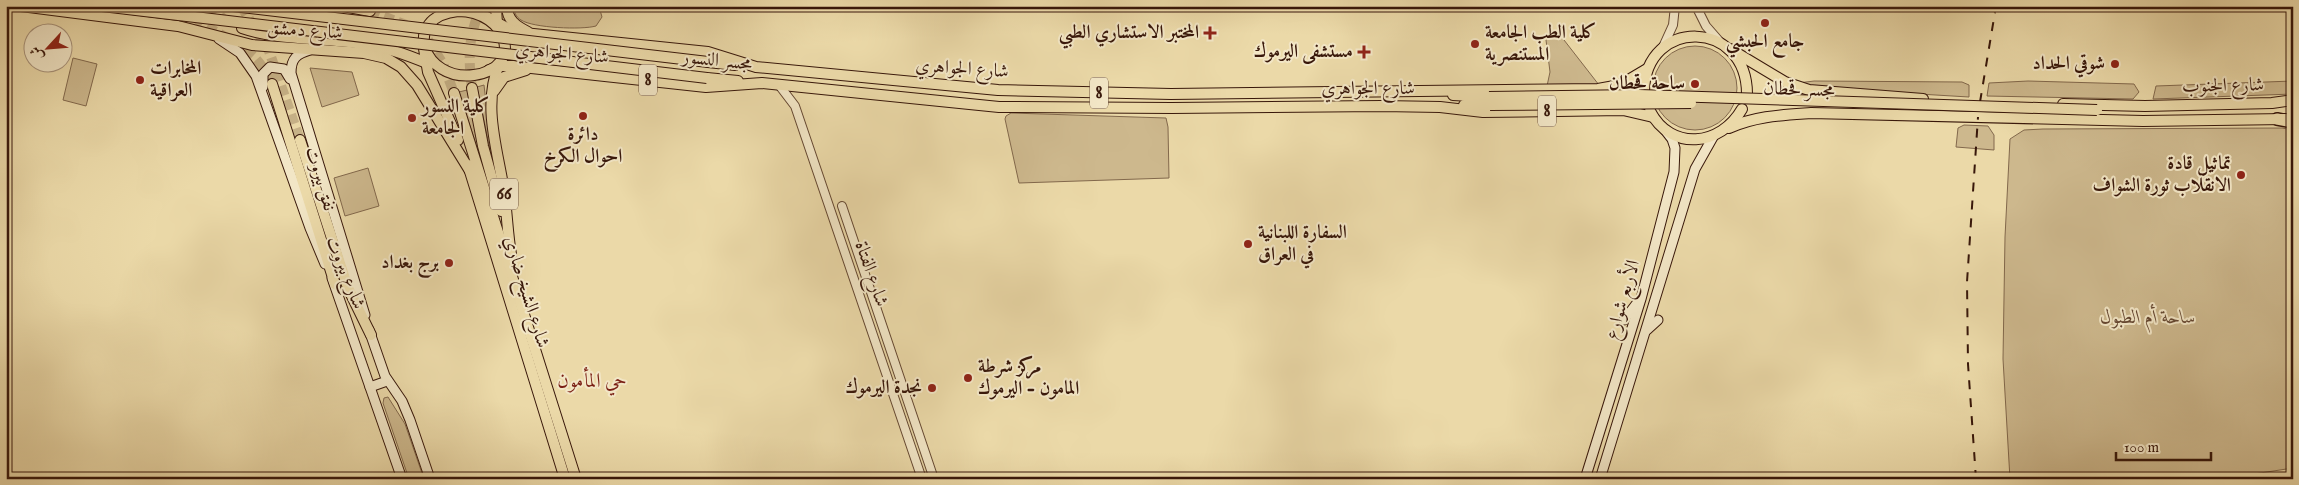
<svg xmlns="http://www.w3.org/2000/svg" width="2299" height="485" viewBox="0 0 2299 485" font-family="'IM FELL English',Amiri,serif">
<style>
.green{fill:#cdb88d;stroke:#82684c}
.lines{fill:none;stroke-linecap:round;stroke-linejoin:round}
.primary-tunnel{stroke:#c7b288;stroke-width:10;stroke-dasharray:10 5;stroke-linecap:butt}
.tertiary-casing{stroke:#654832;stroke-width:10}
.secondary-casing{stroke:#38170a;stroke-width:11}
.primary-casing{stroke:#38170a;stroke-width:12}
.motorway-casing{stroke:#38170a;stroke-width:14}
.tertiary{stroke:#f2e6c6;stroke-width:8}
.secondary{stroke:#f2e6c6;stroke-width:9}
.primary{stroke:#ebd9a8;stroke-width:10}
.motorway{stroke:#ebd9a8;stroke-width:11}
.rail{stroke:#38170a;stroke-width:2;stroke-dasharray:9 9;stroke-linecap:butt}
.primary-bridge-casing{stroke:#38170a;stroke-width:12;stroke-linecap:butt}
.primary-bridge{stroke:#ebd9a8;stroke-width:10}
.poi-dot{fill:#8f2418;stroke:#f2e6c6;stroke-width:2}
.labels{text-anchor:middle;dominant-baseline:central;stroke-width:4;stroke-linejoin:round;paint-order:stroke}
.shield{fill:#f2e6c6;stroke:#705542;stroke-width:1}
.shield-label{font-size:18px;font-weight:bold;fill:#38170a}
.street-label{font-size:19px;fill:#38170a;stroke:#f2e6c6}
.poi-label{font-size:19px;font-weight:bold;fill:#38170a;stroke:#f2e6c6;text-anchor:end}
.park-label{font-size:19px;font-style:italic;fill:#654731;stroke:#f2e6c6}
.neighbourhood-label{font-size:20px;fill:#7a1f14;stroke:#f2e6c6}
</style>
<rect width="100%" height="100%" fill="#ebd9a8"/>
<filter id="stains"><feTurbulence type="fractalNoise" baseFrequency=".004" numOctaves="4"/><feColorMatrix values="0 0 0 0 .2 0 0 0 0 .09 0 0 0 0 .02 0 0 0 .5 -.17"/></filter>
<radialGradient id="worn" r=".72"><stop offset=".6" stop-color="#630" stop-opacity="0"/><stop offset="1" stop-color="#630" stop-opacity=".3"/></radialGradient>
<g class="green">
<path d="M513 6H564L574 9 595 7 600 10 602 17 596 26C582 30 533 28 521 20 516 17 514 12 513 6Z"/>
<path d="M1555 31H1557L1599 85 1547 86 1550 72 1546 40Z"/>
<circle cx="1695" cy="88" r="42"/>
<path d="M73 58 97 64 86 106 63 100Z"/>
<path d="M310 68 352 72 359 95 322 107Z"/>
<path d="M1814 81 1962 82 1969 85V97L1819 88 1798 83Z"/>
<path d="M2028 81 2134 84 2139 92 2133 99 1987 96 1989 83Z"/>
<path d="M2293 81V94L2153 99 2156 86Z"/>
<path d="M484 85 493 164 477 87Z"/>
<path d="M467 90 483 166 459 92Z"/>
<path d="M1011 113 1166 118 1168 127 1169 178 1019 183 1005 119 1006 116Z"/>
<path d="M1964 125 1988 126 1994 135V150L1956 147 1958 128Z"/>
<path d="M2282 128 2293 130V468L2221 479H2010L2003 359 2005 237 2010 139 2024 130 2043 129Z"/>
<path d="M368 168 379 206 345 216 334 178Z"/>
<path d="M388 397 405 424 424 479H409L383 403 384 398Z"/>
</g>
<g class="lines">
<g class="primary-tunnel">
<path d="M185 6C202 30 231 36 252 55 261 63 267 74 272 84"/>
<path d="M209 6 227 22"/>
<path d="M241 6 269 51 300 140"/>
<path d="M370 11 406 25"/>
<path d="M428 40 443 64 454 93"/>
<path d="M472 88C468 58 468 34 482 6"/>
</g>
<defs>
<g id="tertiary">
<path d="M1696 6 1706 26 1720 42"/>
<path d="M1663 47 1673 25 1675 6"/>
<path d="M779 85 795 106 922 479"/>
<path d="M842 206 934 479"/>
</g>
<g id="secondary">
<path d="M219 39 240 53 256 76 310 228 325 264"/>
<path d="M310 50C297 54 291 58 291 73L365 315"/>
<path d="M263 87V74L270 67 284 69 290 79"/>
<path d="M332 278 402 479"/>
<path d="M1624 320 1637 303"/>
<path d="M369 330 385 376 402 401 410 420 430 479"/>
<path d="M1647 330 1658 320"/>
<path d="M370 387 387 381"/>
<path d="M1585 479 1641 299 1674 172 1675 148 1672 139 1665 130"/>
<path d="M1600 479 1695 169 1713 137"/>
</g>
<g id="primary">
<path d="M21 6 178 26 252 45 364 53 386 58 401 67 417 85 470 171"/>
<path d="M343 6 370 11"/>
<path d="M496 6 497 25"/>
<path d="M507 6C507 20 516 26 528 32"/>
<path d="M458 11C508 11 525 68 474 75 423 82 400 17 458 11Z"/>
<path d="M487 17 514 32 708 52 756 67 998 90 1171 94 1598 89 1620 85 1647 69"/>
<path d="M242 28C280 41 323 37 363 44 386 47 408 55 429 64"/>
<path d="M423 43 428 72 458 140"/>
<path d="M1730 49 1785 82 1809 90 1923 99"/>
<path d="M708 62 735 65"/>
<path d="M499 64C483 104 496 144 503 185 507 208 507 231 511 254"/>
<path d="M489 70 502 66H513L706 87 762 83 999 107 1172 108 1382 106 1440 107 1483 112 1623 110 1653 117"/>
<path d="M707 78 738 81"/>
<path d="M272 84 335 284"/>
<path d="M472 88 483 146 501 211"/>
<path d="M494 91 504 77 526 70"/>
<path d="M1644 91C1646 17 1747 19 1747 94"/>
<path d="M454 93 576 479"/>
<path d="M1453 95 1489 97"/>
<path d="M2063 104 2145 106 2272 103 2293 100"/>
<path d="M1464 105H1490"/>
<path d="M1650 111C1671 152 1721 146 1742 109"/>
<path d="M1729 128C1755 116 1783 115 1811 113L2143 121 2286 119"/>
<path d="M300 140 348 288 371 335"/>
<path d="M468 165 565 479"/>
</g>
<path id="motorway" d="M2277 119 2293 122"/>
</defs>
<use href="#tertiary" class="tertiary-casing"/>
<use href="#secondary" class="secondary-casing"/>
<use href="#primary" class="primary-casing"/>
<use href="#motorway" class="motorway-casing"/>
<use href="#tertiary" class="tertiary"/>
<use href="#secondary" class="secondary"/>
<use href="#primary" class="primary"/>
<use href="#motorway" class="motorway"/>
<g class="rail">
<path d="M1980 102 1996 6"/>
<path d="M1976 479 1968 364 1967 282 1978 117"/>
</g>
<defs>
<g id="primary-bridge">
<path d="M102 6 707 78"/>
<path d="M233 6 708 62"/>
<path d="M1489 97 1639 95 2097 110"/>
<path d="M1490 105 1691 103"/>
</g>
</defs>
<use href="#primary-bridge" class="primary-bridge-casing"/>
<use href="#primary-bridge" class="primary-bridge"/>
</g>
<g class="poi-dot">
<circle cx="1765" cy="23" r="5"/>
<path d="M1207.5 25.5h5v5h5v5h-5v5h-5v-5h-5v-5h5z"/>
<circle cx="1475" cy="44" r="5"/>
<path d="M1361.5 44.5h5v5h5v5h-5v5h-5v-5h-5v-5h5z"/>
<circle cx="2115" cy="64" r="5"/>
<circle cx="140" cy="80" r="5"/>
<circle cx="1695" cy="84" r="5"/>
<circle cx="583" cy="116" r="5"/>
<circle cx="412" cy="118" r="5"/>
<circle cx="2241" cy="175" r="5"/>
<circle cx="1248" cy="244" r="5"/>
<circle cx="449" cy="263" r="5"/>
<circle cx="968" cy="378" r="5"/>
<circle cx="932" cy="388" r="5"/>
</g>
<g class="labels">
<g class="shield">
<rect x="639" y="64.5" width="18" height="31" rx="4"/>
<rect x="1090" y="77.5" width="18" height="31" rx="4"/>
<rect x="1538" y="95.5" width="18" height="31" rx="4"/>
<rect x="490" y="178.5" width="28" height="31" rx="4"/>
</g>
<g class="shield-label">
<text x="648" y="80">8</text>
<text x="1099" y="93">8</text>
<text x="1547" y="111">8</text>
<text x="504" y="194">66</text>
</g>
<g class="street-label">
<text transform="translate(305 31) rotate(4)">شارع دمشق</text>
<text transform="translate(562 54) rotate(5)">شارع الجواهري</text>
<text transform="translate(717 61) rotate(6)">مجسر النسور</text>
<text transform="translate(962 69) rotate(4)">شارع الجواهري</text>
<text transform="translate(2223 86) rotate(-1)">شارع الجنوب</text>
<text x="1368" y="89">شارع الجواهري</text>
<text transform="translate(1799 90) rotate(2)">مجسر قحطان</text>
<text transform="translate(320 179) rotate(73)">نفق بيروت</text>
<text transform="translate(345 273) rotate(68)">شارع بيروت</text>
<text transform="translate(871 274) rotate(71)">شارع الفتاة</text>
<text transform="translate(526 292) rotate(73)">شارع الشيخ ضاري</text>
<text transform="translate(1623 300) rotate(-74)">الأربع شوارع</text>
</g>
<g class="poi-label">
<text x="1199" y="33">المختبر الاستشاري الطبي</text>
<text x="1485" y="33" text-anchor="start">كلية الطب الجامعة<tspan x="1485" dy="22">المستنصرية</tspan></text>
<text x="1765" y="42" text-anchor="middle">جامع الحبشي</text>
<text x="1353" y="52">مستشفى اليرموك</text>
<text x="2105" y="64">شوقي الحداد</text>
<text x="150" y="69" text-anchor="start">المخابرات<tspan x="150" dy="22">العراقية</tspan></text>
<text x="1685" y="84">ساحة قحطان</text>
<text x="422" y="107" text-anchor="start">كلية النسور<tspan x="422" dy="22">الجامعة</tspan></text>
<text x="583" y="135" text-anchor="middle">دائرة<tspan x="583" dy="22">احوال الكرخ</tspan></text>
<text x="2231" y="164">تماثيل قادة<tspan x="2231" dy="22">الانقلاب ثورة الشواف</tspan></text>
<text x="1258" y="233" text-anchor="start">السفارة اللبنانية<tspan x="1258" dy="22">في العراق</tspan></text>
<text x="439" y="263">برج بغداد</text>
<text x="978" y="367" text-anchor="start">مركز شرطة<tspan x="978" dy="22">المامون - اليرموك</tspan></text>
<text x="922" y="388">نجدة اليرموك</text>
</g>
<g class="park-label">
<text x="2148" y="318">ساحة أم الطبول</text>
</g>
<g class="neighbourhood-label">
<text x="592" y="381">حي المأمون</text>
</g>
</g>
<rect width="2299" height="485" fill="none" stroke="#ebd9a8" stroke-width="25"/>
<rect x="8" y="8" width="2284" height="470" fill="none" stroke="#38170a" stroke-width="2.5"/>
<rect x="12" y="12" width="2274" height="460" fill="none" stroke="#38170a"/>
<g transform="translate(48 48) rotate(244)"><circle r="24" fill="#f2e6c6" stroke="#a8937b"/>
<path d="M0-4L9 19L0 12L-9 19Z" fill="#8f2418"/>
<text y="-8" font-size="14" font-weight="bold" text-anchor="middle" fill="#38170a">ش</text>
</g>
<path d="M2116 452v8h95v-8" fill="none" stroke="#38170a" stroke-width="2.5"/>
<text x="2124" y="452" font-size="15" fill="#38170a" stroke="#f2e6c6" stroke-width="4" paint-order="stroke">100 m</text>
<rect width="100%" height="100%" filter="url(#stains)"/>
<rect width="100%" height="100%" fill="url(#worn)"/>
</svg>
